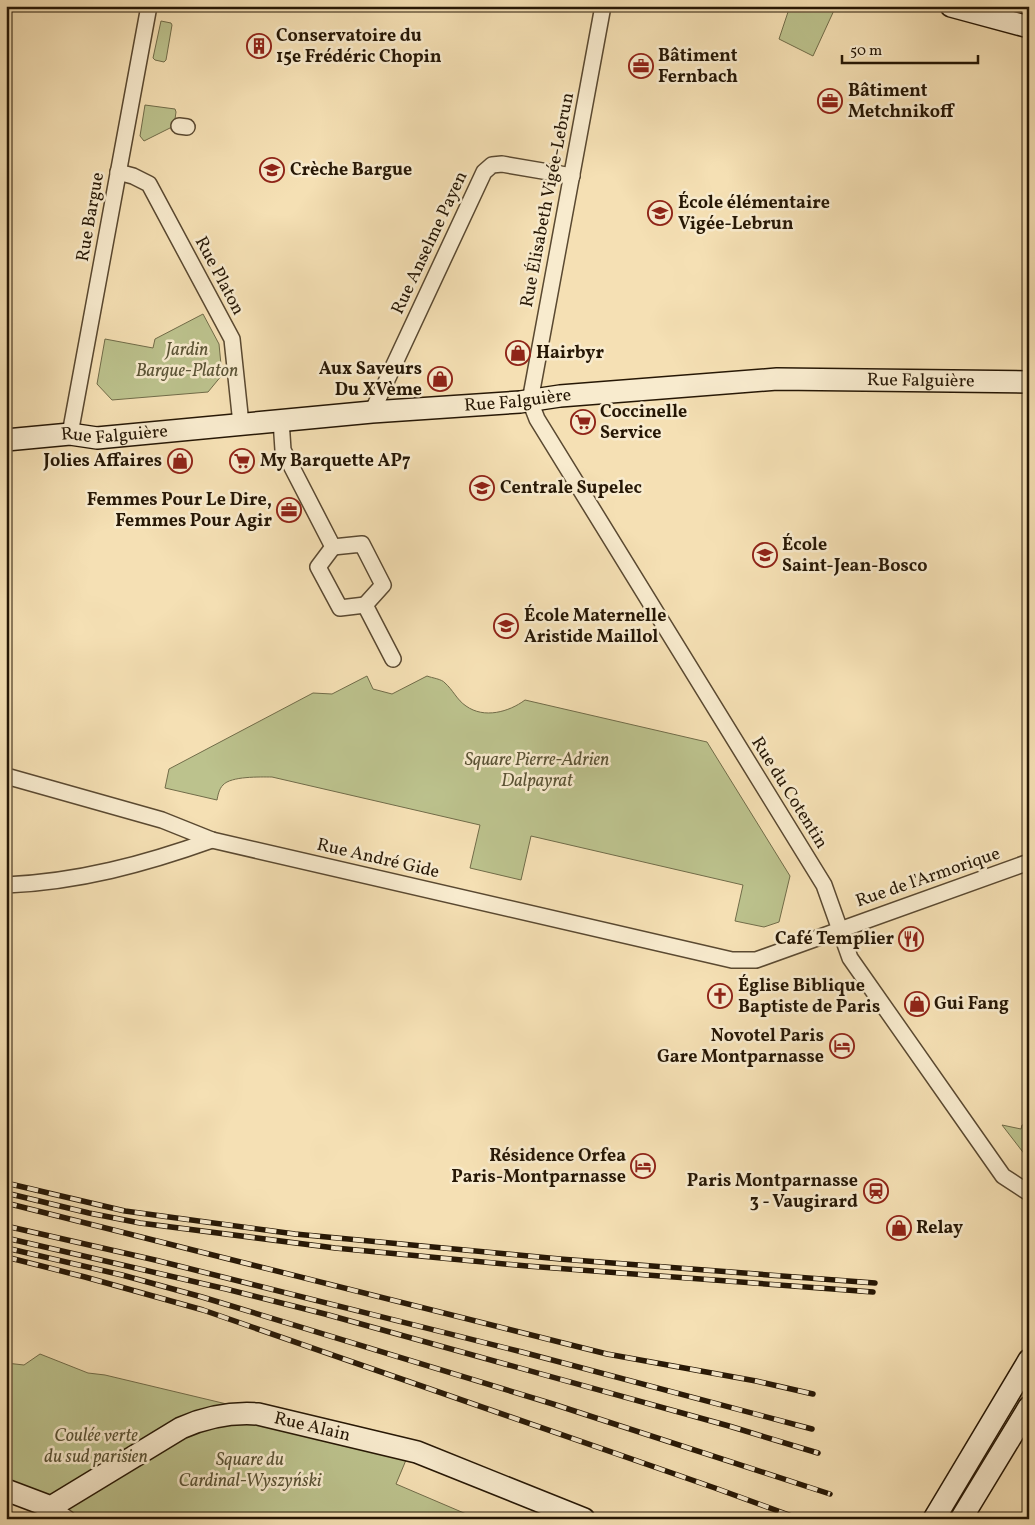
<svg xmlns="http://www.w3.org/2000/svg" width="1035" height="1525" viewBox="0 0 1035 1525" font-family="Vollkorn,serif">
<style>
.green{fill:#bcc28d;stroke:#716c49}
.lines{fill:none;stroke-linecap:round;stroke-linejoin:round}
.street-casing{stroke:#5a4931;stroke-width:18}
.secondary-casing{stroke:#261705;stroke-width:24}
.street{stroke:#f8ebce;stroke-width:15}
.secondary{stroke:#f8ebce;stroke-width:21}
.rail-casing{stroke:#261705;stroke-width:5.5}
.rail{stroke:#f8ebce;stroke-width:4;stroke-dasharray:11;stroke-linecap:butt}
.labels{text-anchor:middle;dominant-baseline:central;stroke-width:5;stroke-linejoin:round;paint-order:stroke}
.poi-label{font-size:18px;font-weight:bold;fill:#261705;stroke:#f8ebce;text-anchor:start}
.street-label{font-size:18px;fill:#261705;stroke:#f8ebce}
.park-label{font-size:18px;font-style:italic;fill:#5a5335;stroke:#f8ebce}
</style>
<rect width="100%" height="100%" fill="#f5e0b4"/>
<filter id="stains"><feTurbulence type="fractalNoise" baseFrequency=".004" numOctaves="4"/><feColorMatrix values="0 0 0 0 .2 0 0 0 0 .09 0 0 0 0 .02 0 0 0 .5 -.17"/></filter>
<radialGradient id="worn" r=".72"><stop offset=".6" stop-color="#630" stop-opacity="0"/><stop offset="1" stop-color="#630" stop-opacity=".3"/></radialGradient>
<g class="green">
<path d="M790 6H836L813 56 779 39Z"/>
<path d="M161 21 171 23 172 25 166 60 164 62 155 60 153 58Z"/>
<path d="M145 105 175 109 176 112 174 126 144 141 140 136Z"/>
<path d="M203 314 219 344 222 375 208 392 112 400 97 384 105 339 153 348 155 339Z"/>
<path d="M367 676 373 689 392 694 427 676C432 678 442 679 445 683 453 690 457 700 466 706 484 719 509 712 525 700L707 742 790 876 779 922 764 927 735 921 743 885 531 836 521 880 470 868 480 825 272 777C260 777 231 776 223 785 219 789 218 795 217 800L165 788 169 769 313 693 332 694Z"/>
<path d="M1002 1125 1021 1129 1022 1125H1029V1160Z"/>
<path d="M40 1354 88 1373 105 1375 411 1448 396 1484 478 1519H54L44 1497 6 1482V1363L24 1365Z"/>
</g>
<g class="lines">
<defs>
<g id="street">
<path d="M603 6 530 401 537 419 824 885 850 958 1003 1176 1029 1193"/>
<path d="M179 126 187 127"/>
<path d="M118 172 133 176 149 184 232 339 241 424"/>
<path d="M372 412 484 172 492 165 502 164 572 176"/>
<path d="M281 420 283 450 333 547 362 544 383 585 365 605 393 659"/>
<path d="M70 434 149 6"/>
<path d="M333 547 318 567 340 608 365 605"/>
<path d="M6 776 162 820 212 840 732 960H756L1029 862"/>
<path d="M6 885C78 882 145 864 212 840"/>
<path d="M51 1507 68 1519"/>
</g>
<g id="secondary">
<path d="M951 6 1029 27"/>
<path id="s1" d="M6 440 70 434 97 438 372 412 520 402 560 396 777 379 1029 382"/>
<path id="s2" d="M6 1490 51 1507 181 1428C206 1417 231 1412 258 1414L417 1452 584 1519"/>
<path d="M934 1519 1029 1360"/>
<path d="M961 1519 1029 1407"/>
</g>
</defs>
<use href="#street" class="street-casing"/>
<use href="#secondary" class="secondary-casing"/>
<use href="#street" class="street"/>
<use href="#secondary" class="secondary"/>
<defs>
<g id="rail">
<path d="M6 1183 125 1211 295 1234 560 1259 875 1283"/>
<path d="M6 1193 89 1213 140 1223 335 1248 527 1266 873 1292"/>
<path d="M6 1203 607 1354 756 1381 813 1394"/>
<path d="M6 1226 155 1260 522 1352 812 1429"/>
<path d="M6 1238 226 1289 325 1314 729 1426 818 1453"/>
<path d="M6 1248 122 1275 202 1297 553 1404 830 1494"/>
<path d="M6 1257 85 1277 203 1310 715 1488 800 1519"/>
</g>
</defs>
<use href="#rail" class="rail-casing"/>
<use href="#rail" class="rail"/>
</g>
<defs>
<symbol id="building-ring" viewBox="-11 -11 22 22"><circle r="9.5" fill="#f8ebce" stroke="#8f2418" stroke-width="1.5"/><path d="M-4-6H4V6H1V3H-1V6H-4ZM-2.5-4.3h1.7v1.8h-1.7ZM.8-4.3h1.7v1.8H.8ZM-2.5-1h1.7V.8h-1.7ZM.8-1h1.7V.8H.8Z" fill="#8f2418"/></symbol>
<symbol id="office-ring" viewBox="-11 -11 22 22"><circle r="9.5" fill="#f8ebce" stroke="#8f2418" stroke-width="1.5"/><path d="M-6-3h4V-5.5h4V-3h4V5H-6ZM-1-4.5V-3h2v-1.5ZM-6 0V1H6V0Z" fill="#8f2418"/></symbol>
<symbol id="school-ring" viewBox="-11 -11 22 22"><circle r="9.5" fill="#f8ebce" stroke="#8f2418" stroke-width="1.5"/><path d="M0-5L7-2L0 1L-7-2ZM-4 1L0 2.5L4 1V4Q0 6-4 4Z" fill="#8f2418"/></symbol>
<symbol id="shop-ring" viewBox="-11 -11 22 22"><circle r="9.5" fill="#f8ebce" stroke="#8f2418" stroke-width="1.5"/><path d="M-5-2.5h2.3a2.7 3.5 0 0 1 5.4 0H5L5.5 6h-11ZM-1.5-2.5h3a1.5 2.3 0 0 0-3 0Z" fill="#8f2418"/></symbol>
<symbol id="supermarket-ring" viewBox="-11 -11 22 22"><circle r="9.5" fill="#f8ebce" stroke="#8f2418" stroke-width="1.5"/><path d="M-6-5.5h2.5l.6 2H6L4.5 2H-2.5L-4.4-4H-6ZM-1.5 3.2a1.3 1.3 0 1 0 .1 0ZM3 3.2a1.3 1.3 0 1 0 .1 0Z" fill="#8f2418"/></symbol>
<symbol id="university-ring" viewBox="-11 -11 22 22"><circle r="9.5" fill="#f8ebce" stroke="#8f2418" stroke-width="1.5"/><path d="M0-5L7-2L0 1L-7-2ZM-4 1L0 2.5L4 1V4Q0 6-4 4Z" fill="#8f2418"/></symbol>
<symbol id="restaurant-ring" viewBox="-11 -11 22 22"><circle r="9.5" fill="#f8ebce" stroke="#8f2418" stroke-width="1.5"/><path d="M-5-6h1v4h1v-4h1v4h1v-4h1v5L-1.5 .5V6h-2V.5L-5-1ZM5-6V6H3V1.5H1.5Q1.5-4 5-6Z" fill="#8f2418"/></symbol>
<symbol id="church-ring" viewBox="-11 -11 22 22"><circle r="9.5" fill="#f8ebce" stroke="#8f2418" stroke-width="1.5"/><path d="M-1.2-6h2.4v3.5h3.3v2.4h-3.3V6h-2.4V-.1h-3.3v-2.4h3.3Z" fill="#8f2418"/></symbol>
<symbol id="hotel-ring" viewBox="-11 -11 22 22"><circle r="9.5" fill="#f8ebce" stroke="#8f2418" stroke-width="1.5"/><path d="M-6-4.5h1.5V1H6V5H4.5V3h-9V5H-6ZM-4 0a1.8 1.8 0 1 1 3.6 0ZM.5 0V-2.5h3Q6-2.5 6 0Z" fill="#8f2418"/></symbol>
<symbol id="station-ring" viewBox="-11 -11 22 22"><circle r="9.5" fill="#f8ebce" stroke="#8f2418" stroke-width="1.5"/><path d="M-3-6H3Q5-6 5-4V2Q5 4 3 4L4.5 6H3L1.5 4h-3L-3 6H-4.5L-3 4Q-5 4-5 2V-4Q-5-6-3-6ZM-3.5-4v3h7v-3ZM-3.5 1v1.5H-2V1ZM2 1v1.5H3.5V1Z" fill="#8f2418"/></symbol>
</defs>
<g fill-rule="evenodd">
<use href="#building-ring" x="245" y="32" width="28" height="28"/>
<use href="#office-ring" x="627" y="52" width="28" height="28"/>
<use href="#office-ring" x="816" y="87" width="28" height="28"/>
<use href="#school-ring" x="258" y="156" width="28" height="28"/>
<use href="#school-ring" x="646" y="199" width="28" height="28"/>
<use href="#shop-ring" x="504" y="339" width="28" height="28"/>
<use href="#shop-ring" x="426" y="365" width="28" height="28"/>
<use href="#supermarket-ring" x="569" y="408" width="28" height="28"/>
<use href="#shop-ring" x="166" y="447" width="28" height="28"/>
<use href="#supermarket-ring" x="228" y="447" width="28" height="28"/>
<use href="#university-ring" x="468" y="474" width="28" height="28"/>
<use href="#office-ring" x="275" y="496" width="28" height="28"/>
<use href="#school-ring" x="751" y="541" width="28" height="28"/>
<use href="#school-ring" x="492" y="612" width="28" height="28"/>
<use href="#restaurant-ring" x="897" y="925" width="28" height="28"/>
<use href="#church-ring" x="706" y="982" width="28" height="28"/>
<use href="#shop-ring" x="903" y="990" width="28" height="28"/>
<use href="#hotel-ring" x="828" y="1032" width="28" height="28"/>
<use href="#hotel-ring" x="629" y="1152" width="28" height="28"/>
<use href="#station-ring" x="862" y="1177" width="28" height="28"/>
<use href="#shop-ring" x="885" y="1214" width="28" height="28"/>
</g>
<g class="labels">
<g class="poi-label">
<text x="276" y="36">Conservatoire du<tspan x="276" dy="21">15e Frédéric Chopin</tspan></text>
<text x="658" y="56">Bâtiment<tspan x="658" dy="21">Fernbach</tspan></text>
<text x="848" y="91">Bâtiment<tspan x="848" dy="21">Metchnikoff</tspan></text>
<text x="290" y="170">Crèche Bargue</text>
<text x="678" y="203">École élémentaire<tspan x="678" dy="21">Vigée-Lebrun</tspan></text>
<text x="536" y="353">Hairbyr</text>
<text x="422" y="369" text-anchor="end">Aux Saveurs<tspan x="422" dy="21">Du XVème</tspan></text>
<text x="600" y="412">Coccinelle<tspan x="600" dy="21">Service</tspan></text>
<text x="162" y="461" text-anchor="end">Jolies Affaires</text>
<text x="260" y="461">My Barquette AP7</text>
<text x="500" y="488">Centrale Supelec</text>
<text x="272" y="500" text-anchor="end">Femmes Pour Le Dire,<tspan x="272" dy="21">Femmes Pour Agir</tspan></text>
<text x="782" y="545">École<tspan x="782" dy="21">Saint-Jean-Bosco</tspan></text>
<text x="524" y="616">École Maternelle<tspan x="524" dy="21">Aristide Maillol</tspan></text>
<text x="894" y="939" text-anchor="end">Café Templier</text>
<text x="738" y="986">Église Biblique<tspan x="738" dy="21">Baptiste de Paris</tspan></text>
<text x="934" y="1004">Gui Fang</text>
<text x="824" y="1036" text-anchor="end">Novotel Paris<tspan x="824" dy="21">Gare Montparnasse</tspan></text>
<text x="626" y="1156" text-anchor="end">Résidence Orfea<tspan x="626" dy="21">Paris-Montparnasse</tspan></text>
<text x="858" y="1181" text-anchor="end">Paris Montparnasse<tspan x="858" dy="21">3 - Vaugirard</tspan></text>
<text x="916" y="1228">Relay</text>
</g>
<g class="street-label">
<text transform="translate(548 200) rotate(-79)">Rue Élisabeth Vigée-Lebrun</text>
<text transform="translate(91 217) rotate(-80)">Rue Bargue</text>
<text transform="translate(430 243) rotate(-65)">Rue Anselme Payen</text>
<text transform="translate(219 276) rotate(62)">Rue Platon</text>
<text stroke="none"><textPath href="#s1" startOffset="918">Rue Falguière</textPath></text>
<text stroke="none"><textPath href="#s1" startOffset="514">Rue Falguière</textPath></text>
<text stroke="none"><textPath href="#s1" startOffset="109">Rue Falguière</textPath></text>
<text transform="translate(789 793) rotate(58)">Rue du Cotentin</text>
<text transform="translate(378 859) rotate(13)">Rue André Gide</text>
<text transform="translate(928 878) rotate(-19)">Rue de l'Armorique</text>
<text stroke="none"><textPath href="#s2" startOffset="335">Rue Alain</textPath></text>
</g>
<g class="park-label">
<text x="187" y="350">Jardin<tspan x="187" dy="21">Bargue-Platon</tspan></text>
<text x="537" y="760">Square Pierre-Adrien<tspan x="537" dy="21">Dalpayrat</tspan></text>
<text x="96" y="1436">Coulée verte<tspan x="96" dy="21">du sud parisien</tspan></text>
<text x="250" y="1460">Square du<tspan x="250" dy="21">Cardinal-Wyszyński</tspan></text>
</g>
</g>
<rect width="1035" height="1525" fill="none" stroke="#f5e0b4" stroke-width="25"/>
<rect x="8" y="8" width="1020" height="1510" fill="none" stroke="#261705" stroke-width="2.5"/>
<rect x="12" y="12" width="1010" height="1500" fill="none" stroke="#261705"/>
<path d="M842 55v8h136v-8" fill="none" stroke="#261705" stroke-width="2.5"/>
<text x="850" y="55" font-size="15" fill="#261705" stroke="#f8ebce" stroke-width="4" paint-order="stroke">50 m</text>
<rect width="100%" height="100%" filter="url(#stains)"/>
<rect width="100%" height="100%" fill="url(#worn)"/>
</svg>
